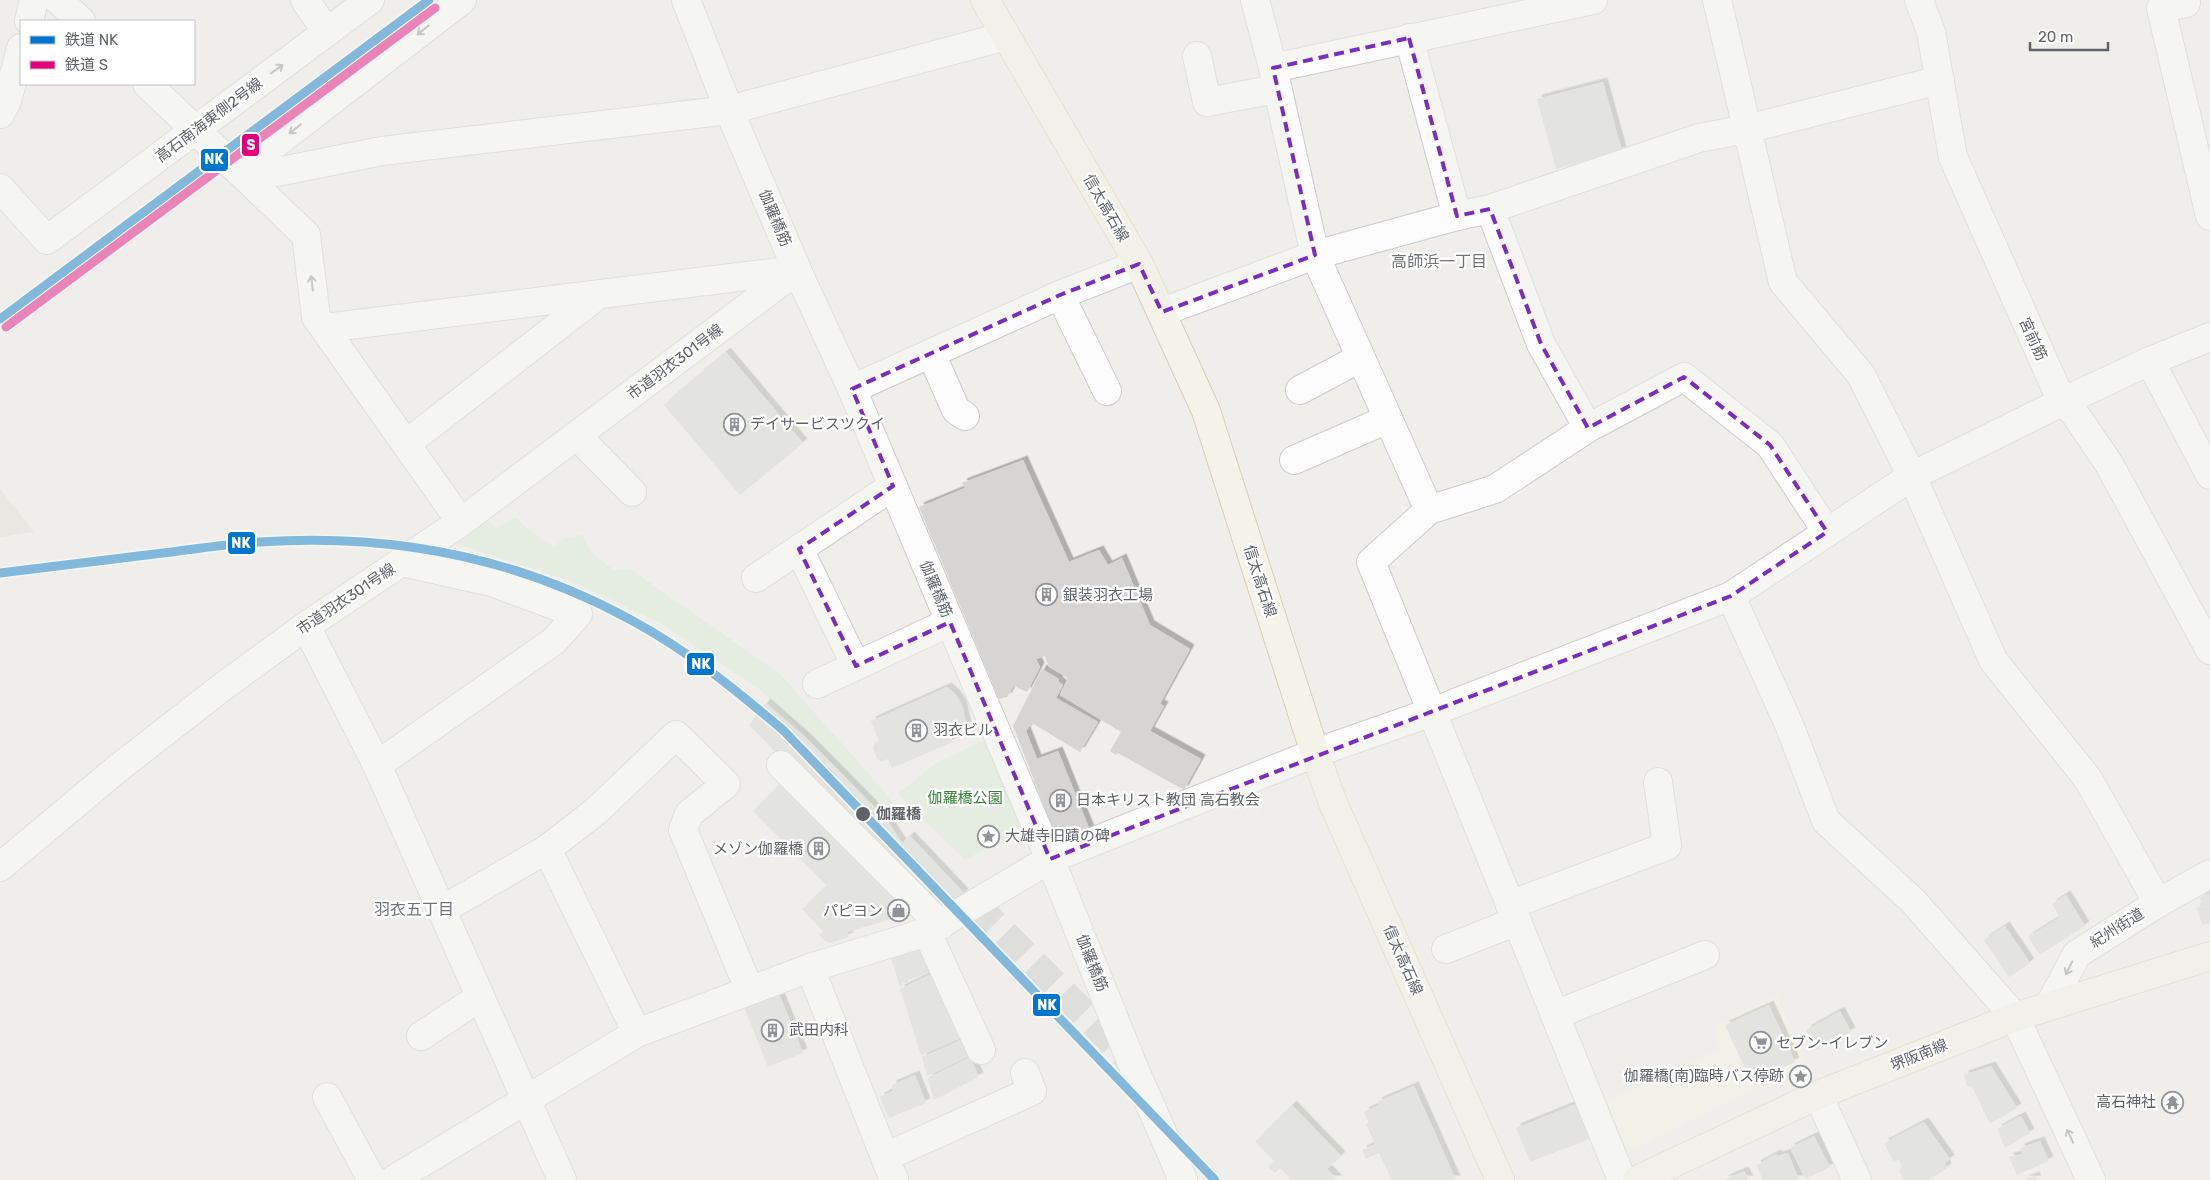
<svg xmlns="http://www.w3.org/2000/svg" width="2210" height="1180" viewBox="0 0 2210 1180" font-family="Rubik,'Noto Sans JP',sans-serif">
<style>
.commercial{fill:#f7f3e4}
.industrial{fill:#dfddda}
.green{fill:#d8ebd6}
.building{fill:#d6d5d3;filter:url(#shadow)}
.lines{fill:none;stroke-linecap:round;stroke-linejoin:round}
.minor-tunnel{stroke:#cbcbca;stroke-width:28;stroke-dasharray:28 14;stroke-linecap:butt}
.minor-casing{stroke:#cbcccc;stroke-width:30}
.major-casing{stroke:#d7ceb8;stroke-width:30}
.minor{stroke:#fdfcfc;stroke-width:28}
.major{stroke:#f4f2e9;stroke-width:28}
.rail-1-casing{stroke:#fff;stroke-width:12}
.rail-2-casing{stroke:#fff;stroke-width:12}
.rail-1{stroke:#0077ce;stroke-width:9}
.rail-2{stroke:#e5007d;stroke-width:9}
.oneway{stroke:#96999c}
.marked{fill:none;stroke:#7b2cbf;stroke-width:4;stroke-dasharray:10 6;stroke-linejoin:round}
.stop-dot{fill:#5f6368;stroke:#fff;stroke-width:2}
.labels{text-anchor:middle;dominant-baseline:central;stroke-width:4.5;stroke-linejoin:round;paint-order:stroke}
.street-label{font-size:15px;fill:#5f6368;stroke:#fff}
.poi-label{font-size:15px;fill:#5f6368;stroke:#fff;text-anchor:start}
.park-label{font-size:15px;fill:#348238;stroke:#fff}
.stop-label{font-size:15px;font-weight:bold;fill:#5f6368;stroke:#fff;text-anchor:start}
.neighbourhood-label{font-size:16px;fill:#70757a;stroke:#fff}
.line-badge{stroke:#fff;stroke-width:2}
.badge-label{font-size:14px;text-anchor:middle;font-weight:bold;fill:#fff}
</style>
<defs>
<filter id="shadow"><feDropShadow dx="4.5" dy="-4.5" stdDeviation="0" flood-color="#0004"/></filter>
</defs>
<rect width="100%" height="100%" fill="#efeeea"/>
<path class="commercial" d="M1777 996 1807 1063 1704 1113 1621 1156 1600 1104 1721 1049 1712 1027Z"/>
<path class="industrial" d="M0 489 34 532 0 537Z"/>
<g class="green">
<path d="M485 518 497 528 515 518 543 540 555 546 565 538 582 535 592 554 614 570 630 569 780 674 884 791 905 822 894 826 762 691 662 624 576 583 455 543Z"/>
<path d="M984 741 1007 786 1021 830 965 860 898 794 937 762Z"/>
</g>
<g class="building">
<path d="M1603 82 1622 151 1556 169 1537 99Z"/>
<path d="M726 352 803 443 740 495 664 405Z"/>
<path d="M1023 460 1069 562 1099 550 1108 565 1122 558 1150 625 1190 649 1160 704 1164 706 1150 731 1201 759 1184 790 1118 753 1116 755 1110 751 1121 732 1060 695 1068 678 1049 667 1045 656 1036 659 1040 667 1027 692 1014 686 1007 697 999 699 919 507 965 488 962 483Z"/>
<path d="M1042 669 1059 679 1058 681 1063 685 1056 698 1098 722 1080 752 1032 723 1026 731 1037 759 1058 751 1093 838 1061 850 1013 726Z"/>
<path d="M947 687 956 695 962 705 967 726 950 734 953 742 892 768 888 759 883 761 878 760 873 749 875 742 879 741 871 721Z"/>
<path d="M766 703 806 738 886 819 902 843 910 836 964 893 939 917 749 725Z"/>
<path d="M783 781 912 913 847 932 849 937 830 943 825 941 819 935 823 931 802 909 827 886 753 811Z"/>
<path d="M2210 892V923L2203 925 2196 908 2203 905 2200 898Z"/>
<path d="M2066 895 2085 926 2040 955 2028 937 2060 917 2052 904Z"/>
<path d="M2005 926 2030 963 2009 977 1984 940Z"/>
<path d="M922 945 933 971 902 982 903 986 900 987 891 958 895 957 894 955Z"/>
<path d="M933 973 945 994 941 998 947 996 963 1037 921 1055 908 1014 911 1012 908 1013 900 989Z"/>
<path d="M779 994 803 1053 768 1067 744 1007Z"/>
<path d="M1769 1005 1795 1062 1751 1082 1725 1025Z"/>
<path d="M1840 1011 1851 1032 1817 1050 1806 1030Z"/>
<path d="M963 1039 969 1056 927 1076 922 1057Z"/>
<path d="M970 1057 979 1077 934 1100 928 1079 929 1077Z"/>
<path d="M1991 1066 2017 1108 1990 1124 1972 1087 1967 1086 1964 1075Z"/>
<path d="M915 1075 926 1103 889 1118 880 1097 892 1091V1085Z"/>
<path d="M1414 1086 1456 1180H1392L1379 1153 1366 1159 1362 1150 1375 1144 1366 1124 1369 1123 1364 1112 1379 1105 1377 1102Z"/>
<path d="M1575 1104 1589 1139 1530 1162 1516 1128Z"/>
<path d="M1292 1105 1341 1156 1327 1169 1338 1180H1292L1280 1168 1275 1173 1268 1167 1274 1161 1255 1142Z"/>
<path d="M2021 1116 2030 1133 2005 1148 1997 1129Z"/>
<path d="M1924 1122 1950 1159 1945 1163 1947 1168 1929 1180H1904L1899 1170 1902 1166 1899 1160 1893 1161 1884 1143Z"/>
<path d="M1814 1136 1830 1167 1806 1179 1790 1148Z"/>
<path d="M2040 1141 2049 1161 2017 1175 2009 1157 2022 1154 2020 1148Z"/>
<path d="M1788 1153 1799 1180H1763L1756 1165 1776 1154 1778 1156Z"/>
<path d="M1744 1171 1749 1180H1723Z"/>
<path d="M2035 1176 2037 1180H2024Z"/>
</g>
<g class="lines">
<path class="minor-tunnel" d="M975 904 1131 1061"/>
<defs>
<g id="minor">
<path d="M58 0 81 21"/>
<path d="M305 0 327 32"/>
<path d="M686 0 729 110 797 270 852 389 1050 859 1131 1061 1183 1180"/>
<path d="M1255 0 1273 68 1315 255 1429 510"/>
<path d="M1717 0 1783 282 1861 375 1912 476 1993 660 2088 779 2158 903"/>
<path d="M1919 0 1931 32 1953 157 2062 402 2073 411 2109 464 2210 650"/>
<path d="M2185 0 2186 3 2161 8 2210 216"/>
<path d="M29 21 34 0"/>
<path d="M1409 38 1457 216"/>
<path d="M1197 56 1207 102 1276 89"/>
<path d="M1273 68 1593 0"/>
<path d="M147 84 306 235 316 317 461 522"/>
<path d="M0 114 7 101 21 48"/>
<path d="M240 171 462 0"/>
<path d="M247 178 382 151 729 110 1006 36"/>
<path d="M0 188 47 240 370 0"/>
<path d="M1490 209 1541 344 1588 428"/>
<path d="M1060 295 1107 391"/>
<path d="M1162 312 1315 255 1457 216 1490 209 1699 138 1747 129 1940 80"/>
<path d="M325 328 796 270"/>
<path d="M931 353 956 410 965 416"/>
<path d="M2150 361 2210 475"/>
<path d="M852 389 1060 295 1139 264"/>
<path d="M1300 390 1360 358"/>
<path d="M577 436 632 492"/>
<path d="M406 444 598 295"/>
<path d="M1294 460 1388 419"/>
<path d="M799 549 856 666"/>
<path d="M756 578 893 486"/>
<path d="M1731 596 1790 727 1826 821 1913 901 2015 1017 2091 1180"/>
<path d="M306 626 377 765 562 1180"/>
<path d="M817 684 950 622"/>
<path d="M377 765 554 641 578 614 492 582 402 562"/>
<path d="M781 765 941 925"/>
<path d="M547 849 637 1033"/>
<path d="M0 867 117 769 221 688 306 626 461 522 797 270"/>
<path d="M1510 905 1667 846 1658 782"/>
<path d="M442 910 547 849 595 812 676 735 726 784 689 814 683 830 749 989"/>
<path d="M927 932 981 1050"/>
<path d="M1446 949 1517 921"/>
<path d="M810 968 894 1180"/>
<path d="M2049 1006 2077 954 2158 903 2210 874"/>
<path d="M1555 1015 1705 955"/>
<path d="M421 1036 480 997"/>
<path d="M1818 1095 1857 1180"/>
<path d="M327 1097 372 1180"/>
<path d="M885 1157 1032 1091 1025 1073"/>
<path d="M393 1180 637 1033 810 968 927 932 1050 859 1315 753 1432 712 1731 596 1912 476 2062 402 2150 361 2210 337"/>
<path d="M1622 1180 1371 562 1429 510 1495 489 1588 428 1684 377 1770 445 1827 532"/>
</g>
<g id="major">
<path d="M985 0 1139 264 1206 411 1315 753 1333 803 1500 1180"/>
<path d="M1637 1180 1818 1095 2015 1017 2210 956"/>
</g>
</defs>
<use href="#minor" class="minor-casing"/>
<use href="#major" class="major-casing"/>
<use href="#minor" class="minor"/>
<use href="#major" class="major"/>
<defs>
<g id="rail-1">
<path d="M0 319 429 0"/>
<path d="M0 573C54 566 108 560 163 553 195 549 226 544 259 542 390 533 516 557 631 620 687 650 736 690 784 731L1215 1180"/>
</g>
<path id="rail-2" d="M6 327 435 8"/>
</defs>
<use href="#rail-1" class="rail-1-casing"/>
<use href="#rail-2" class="rail-2-casing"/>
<use href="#rail-1" class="rail-1"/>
<use href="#rail-2" class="rail-2"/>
</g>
<defs><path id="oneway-shaft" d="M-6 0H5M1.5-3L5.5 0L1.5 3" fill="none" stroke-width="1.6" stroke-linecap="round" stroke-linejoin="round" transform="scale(1.25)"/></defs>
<g class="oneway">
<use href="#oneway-shaft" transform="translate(423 30) rotate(142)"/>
<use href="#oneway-shaft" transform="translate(277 69) rotate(-36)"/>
<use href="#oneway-shaft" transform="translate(295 129) rotate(142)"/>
<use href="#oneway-shaft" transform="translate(312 283) rotate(-97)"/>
<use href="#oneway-shaft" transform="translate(2069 968) rotate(117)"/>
<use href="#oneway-shaft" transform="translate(2070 1136) rotate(-115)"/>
</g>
<path d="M0 0H2210V1180H0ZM1409 38 1457 216 1490 209 1541 344 1588 428 1684 377 1770 445 1827 532 1731 596 1050 859 950 622 856 666 799 549 893 486 852 389 1060 295 1139 264 1162 312 1315 255 1273 68Z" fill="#efeeea" fill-opacity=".55" fill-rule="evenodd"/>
<path class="marked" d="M1409 38 1457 216 1490 209 1541 344 1588 428 1684 377 1770 445 1827 532 1731 596 1050 859 950 622 856 666 799 549 893 486 852 389 1060 295 1139 264 1162 312 1315 255 1273 68Z"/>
<defs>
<symbol id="building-ring" viewBox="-11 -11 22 22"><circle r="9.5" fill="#fff" stroke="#919496" stroke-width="1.5"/><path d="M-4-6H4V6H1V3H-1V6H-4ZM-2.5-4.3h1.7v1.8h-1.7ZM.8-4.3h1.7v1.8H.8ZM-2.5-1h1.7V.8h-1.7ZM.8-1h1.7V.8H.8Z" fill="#919496"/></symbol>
<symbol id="sight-ring" viewBox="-11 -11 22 22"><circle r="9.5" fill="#fff" stroke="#919496" stroke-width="1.5"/><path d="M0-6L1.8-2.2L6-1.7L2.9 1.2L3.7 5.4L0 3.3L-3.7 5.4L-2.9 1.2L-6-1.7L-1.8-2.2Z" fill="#919496"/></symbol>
<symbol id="shop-ring" viewBox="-11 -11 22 22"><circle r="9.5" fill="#fff" stroke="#919496" stroke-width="1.5"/><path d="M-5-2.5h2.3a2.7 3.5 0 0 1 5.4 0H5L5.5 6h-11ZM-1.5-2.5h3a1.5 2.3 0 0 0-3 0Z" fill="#919496"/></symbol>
<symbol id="supermarket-ring" viewBox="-11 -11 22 22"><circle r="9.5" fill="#fff" stroke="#919496" stroke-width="1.5"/><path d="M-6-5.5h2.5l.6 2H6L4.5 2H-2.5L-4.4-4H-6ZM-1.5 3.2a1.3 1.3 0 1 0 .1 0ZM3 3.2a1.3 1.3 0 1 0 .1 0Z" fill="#919496"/></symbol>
<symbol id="temple-ring" viewBox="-11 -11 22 22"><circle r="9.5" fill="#fff" stroke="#919496" stroke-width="1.5"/><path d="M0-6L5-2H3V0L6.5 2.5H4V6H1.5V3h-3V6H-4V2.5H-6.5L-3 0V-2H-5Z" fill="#919496"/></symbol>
</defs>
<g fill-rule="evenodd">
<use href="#building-ring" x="722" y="412" width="25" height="25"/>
<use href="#building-ring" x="1034" y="582" width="25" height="25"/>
<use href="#building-ring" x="904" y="718" width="25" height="25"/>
<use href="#building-ring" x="1048" y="788" width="25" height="25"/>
<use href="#sight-ring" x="976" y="824" width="25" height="25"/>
<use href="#building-ring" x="806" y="836" width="25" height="25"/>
<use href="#shop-ring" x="886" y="898" width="25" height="25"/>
<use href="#building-ring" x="760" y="1018" width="25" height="25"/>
<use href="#supermarket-ring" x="1748" y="1030" width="25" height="25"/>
<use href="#sight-ring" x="1788" y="1064" width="25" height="25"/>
<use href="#temple-ring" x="2160" y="1090" width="25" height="25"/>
</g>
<circle class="stop-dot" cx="863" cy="814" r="8"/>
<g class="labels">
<g class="street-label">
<text transform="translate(209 120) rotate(-37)">高石南海東側2号線</text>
<text transform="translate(1106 208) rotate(60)">信太高石線</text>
<text transform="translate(775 218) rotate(67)">伽羅橋筋</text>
<text transform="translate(2033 339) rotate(65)">宮前筋</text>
<text transform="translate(675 362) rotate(-37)">市道羽衣301号線</text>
<text transform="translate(1260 581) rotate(72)">信太高石線</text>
<text transform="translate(936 589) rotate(67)">伽羅橋筋</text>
<text transform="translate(346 599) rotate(-34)">市道羽衣301号線</text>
<text transform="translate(2117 928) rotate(-32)">紀州街道</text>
<text transform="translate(1403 960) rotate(66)">信太高石線</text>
<text transform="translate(1092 963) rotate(68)">伽羅橋筋</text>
<text transform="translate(1919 1055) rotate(-22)">堺阪南線</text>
</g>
<g class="poi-label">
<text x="750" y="424">デイサービスツクイ</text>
<text x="1063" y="595">銀装羽衣工場</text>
<text x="933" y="730">羽衣ビル</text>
<text x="1076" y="800">日本キリスト教団 高石教会</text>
<text x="1005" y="836">大雄寺旧蹟の碑</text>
<text x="803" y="849" text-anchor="end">メゾン伽羅橋</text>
<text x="883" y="911" text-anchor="end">パピヨン</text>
<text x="789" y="1030">武田内科</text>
<text x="1776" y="1043">セブン-イレブン</text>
<text x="1784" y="1076" text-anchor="end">伽羅橋(南)臨時バス停跡</text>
<text x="2156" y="1102" text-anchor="end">高石神社</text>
</g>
<g class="park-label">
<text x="965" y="798">伽羅橋公園</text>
</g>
<g class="stop-label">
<text x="876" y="814">伽羅橋</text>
</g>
<g class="neighbourhood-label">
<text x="1439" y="261">高師浜一丁目</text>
<text x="414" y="909">羽衣五丁目</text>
</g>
</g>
<g class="line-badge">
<rect x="241" y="133" width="19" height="24" rx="5" fill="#e5007d"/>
<rect x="200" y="148" width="29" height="24" rx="5" fill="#0077ce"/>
<rect x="227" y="531" width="29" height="24" rx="5" fill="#0077ce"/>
<rect x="686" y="652" width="29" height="24" rx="5" fill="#0077ce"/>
<rect x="1032" y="993" width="29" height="24" rx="5" fill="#0077ce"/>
</g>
<g class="badge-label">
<text x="251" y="150">S</text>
<text x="214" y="164">NK</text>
<text x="241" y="548">NK</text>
<text x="701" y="669">NK</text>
<text x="1047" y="1010">NK</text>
</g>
<rect x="20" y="20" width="175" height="65" fill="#ffffff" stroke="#bfc1c3"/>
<rect x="30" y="36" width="25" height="8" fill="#0077ce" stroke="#bfc1c3"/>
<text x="65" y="45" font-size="15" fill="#5f6368">鉄道 NK</text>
<rect x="30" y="61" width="25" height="8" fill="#e5007d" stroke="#bfc1c3"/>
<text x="65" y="70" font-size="15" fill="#5f6368">鉄道 S</text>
<path d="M2030 42v8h78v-8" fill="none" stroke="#5f6368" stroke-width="2.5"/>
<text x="2038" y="42" font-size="15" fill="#5f6368" stroke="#ffffff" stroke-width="4" paint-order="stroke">20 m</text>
</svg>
